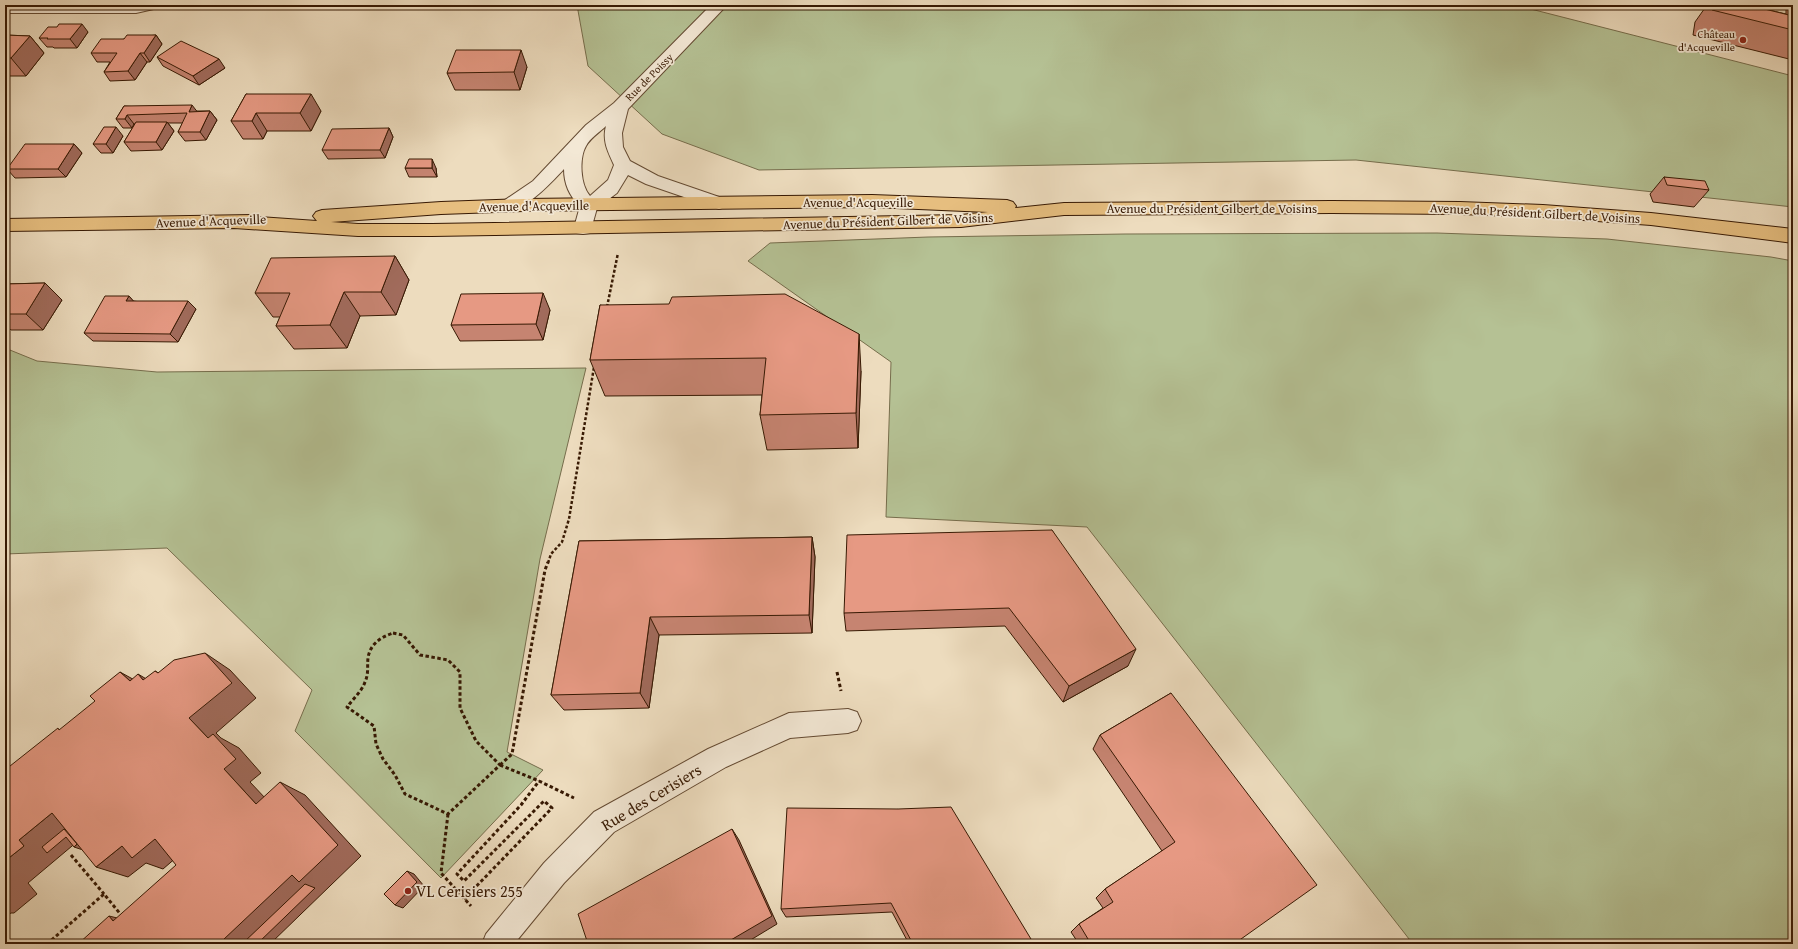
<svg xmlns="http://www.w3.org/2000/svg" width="1798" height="949" viewBox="0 0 1798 949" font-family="'Gentium Book Plus',serif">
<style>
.green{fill:#b5c194;stroke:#766d4c}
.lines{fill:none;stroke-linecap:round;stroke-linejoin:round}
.minor-casing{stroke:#644a32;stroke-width:2}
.tertiary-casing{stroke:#644a32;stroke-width:2}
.primary-casing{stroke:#371903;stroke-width:2}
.path-far1{stroke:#371903;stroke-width:2.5;stroke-dasharray:3 2;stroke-linecap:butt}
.path{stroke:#371903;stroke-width:3;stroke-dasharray:3.5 2.5;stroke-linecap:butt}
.minor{fill:#f3e8d5;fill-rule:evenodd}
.tertiary{fill:#f3e8d5;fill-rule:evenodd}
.primary{fill:#e6be7f;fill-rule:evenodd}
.wall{fill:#c68471;stroke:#371903}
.shaded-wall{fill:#a16b5c;stroke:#371903}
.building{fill:#e69983;stroke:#371903}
.poi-dot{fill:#8f2418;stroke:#f3e8d5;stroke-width:1.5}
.labels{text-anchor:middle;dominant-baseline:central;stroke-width:3.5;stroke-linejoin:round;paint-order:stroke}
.far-poi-label{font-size:11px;fill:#371903;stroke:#f3e8d5;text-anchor:end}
.far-street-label{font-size:11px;fill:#371903;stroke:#f3e8d5}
.street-label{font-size:13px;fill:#371903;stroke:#f3e8d5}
.near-street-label{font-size:16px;fill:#371903;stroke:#f3e8d5}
.near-poi-label{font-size:16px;fill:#371903;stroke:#f3e8d5;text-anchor:start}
</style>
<rect width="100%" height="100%" fill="#eddcbe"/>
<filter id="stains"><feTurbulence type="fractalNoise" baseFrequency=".005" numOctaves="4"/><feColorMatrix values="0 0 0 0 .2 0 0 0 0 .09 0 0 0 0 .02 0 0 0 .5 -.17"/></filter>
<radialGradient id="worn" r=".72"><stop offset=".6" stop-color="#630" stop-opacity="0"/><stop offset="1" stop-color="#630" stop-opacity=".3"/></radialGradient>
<g class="green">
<path d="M577 5H1515L1793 76V207L1356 160 759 170 662 134 588 66Z"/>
<path d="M1437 233 1607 239 1771 257 1793 261V944H1413L1087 527 886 517 891 362 748 261 770 243 928 237 1125 234Z"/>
<path d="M5 348 37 361 157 372 586 368 540 559 507 752 543 770 441 878 295 731 312 690 167 548 5 554Z"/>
</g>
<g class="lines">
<defs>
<g id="minor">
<path d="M5 5H161L158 8 136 13H5Z"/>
<path d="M848 709 857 712 861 721 857 730 848 733 790 738 726 767 614 832 564 883 514 944H482L486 934 544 863 594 812 708 749 789 713Z"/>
</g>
<path id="tertiary" d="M711 5H727L628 109 622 133 623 147 630 161 658 176 725 199 728 203 725 207 719 209 713 207 646 184 628 175 617 193 597 208 590 233 583 234 576 233 574 228 580 206C569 196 564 183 564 169 552 182 521 216 502 210L499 206 502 202 533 181 586 125 614 103ZM606 126C602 141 608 152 614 165L608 180 590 196C580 185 579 158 586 146 590 138 600 132 606 126Z"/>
<path id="primary" d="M872 195 1007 200 1013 202 1016 206 1015 208 1064 203 1331 201 1460 202 1543 205 1651 213 1793 229V243L1651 225 1543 217 1460 214 1331 213 1064 215 961 227 432 236H358L234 228 5 231V219L252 215 259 217 317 221 313 216 316 212 322 210 441 202 524 199ZM872 207 988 212 961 215 432 224H358L331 222 441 214 524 211Z"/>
</defs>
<use href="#minor" class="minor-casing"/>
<use href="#tertiary" class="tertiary-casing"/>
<use href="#primary" class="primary-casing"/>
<g class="path-far1">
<path d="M607 307 618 253"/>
<path d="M548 563 551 554 562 542 569 519 594 367"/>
</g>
<g class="path">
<path d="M393 633 403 635 420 655 448 660 460 672V708L476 741 500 765 448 814 405 794 395 775 383 759 376 744 374 726 347 707C353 699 362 691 365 682 369 673 367 666 368 658 370 644 381 637 393 633Z"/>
<path d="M837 672 841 691"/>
<path d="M500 765 539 781 574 798"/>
<path d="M500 765 512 754 545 570 548 562"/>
<path d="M448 814 441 873 471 906"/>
<path d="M71 855 104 894"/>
<path d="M464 899 552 808 544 801 464 881 457 874 521 805 539 781"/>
<path d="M47 944 104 894 122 916"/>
</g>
<use href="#minor" class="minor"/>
<use href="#tertiary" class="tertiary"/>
<use href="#primary" class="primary"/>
</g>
<g class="wall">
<path d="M1594 5H1601L1600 6Z"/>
<path d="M1707 5H1748L1786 14V5H1793V60L1693 35 1695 22Z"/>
<path d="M88 32 77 48H54L53 47H47L39 38Z"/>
<path d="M5 35 30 36 44 53 26 76H5Z"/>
<path d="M156 35 162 44 150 62H147L135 80 110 81 104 72 110 62H97L91 53 124 39Z"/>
<path d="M157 57 225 68 199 85 163 66Z"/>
<path d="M527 67 520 90H455L447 73Z"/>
<path d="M246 94 321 111 311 131H267L263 139H243L231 121Z"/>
<path d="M124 106 197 111H210L217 120 206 140 185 141 178 132 183 123H168L174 131 162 150 131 151 124 142 135 124H134L132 128H123L116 119Z"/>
<path d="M389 128 393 137 385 158 328 159 322 150Z"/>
<path d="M123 136 113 153H101L93 144Z"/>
<path d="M74 144 82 153 66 177 15 178 7 169Z"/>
<path d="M405 168H436L437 177H409Z"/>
<path d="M1664 177 1709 190 1694 207 1653 202 1650 194Z"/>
<path d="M395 256 409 280 396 315 360 316 347 348 294 349 276 326 280 317H273L255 293Z"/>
<path d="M45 283 62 300 43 330H11L6 326H5V284Z"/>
<path d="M129 296 133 301 196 309 178 342 93 341 84 333Z"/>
<path d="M600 305 861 371 858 448 767 450 760 415 762 395 605 396 590 360Z"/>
<path d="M550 310 543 340 460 341 451 325Z"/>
<path d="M1052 530 1128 666 1063 702 1005 626 846 631 844 613Z"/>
<path d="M812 537 815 557 812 633 659 635 649 708 564 710 551 695 579 541Z"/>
<path d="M1171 693 1234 944H1079L1071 932 1079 924 1103 908 1096 898 1105 889 1162 851 1093 749 1100 735Z"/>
<path d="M898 809 1034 944H909L892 912 786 917 781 909Z"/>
</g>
<g class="shaded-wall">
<path d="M82 24 88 32 77 48 70 39Z"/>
<path d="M156 35 162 44 150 62 144 53Z"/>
<path d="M30 36 44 53 26 76 11 58Z"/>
<path d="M521 50 527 67 520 90 514 72Z"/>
<path d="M140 53 147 62 135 80 128 71Z"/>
<path d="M219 59 225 68 199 85 193 76Z"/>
<path d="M311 94 321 111 311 131 300 113Z"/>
<path d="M192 105 199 114 189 112Z"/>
<path d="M210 111 217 120 206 140 200 132Z"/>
<path d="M256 113 267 131 263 139 252 121Z"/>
<path d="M127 115 134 124 132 128 125 119Z"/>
<path d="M167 122 174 131 162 150 156 142Z"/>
<path d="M116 127 123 136 113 153 106 144Z"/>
<path d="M389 128 393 137 385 158 380 150Z"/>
<path d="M74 144 82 153 66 177 58 169Z"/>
<path d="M432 159 436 168 437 177 432 168Z"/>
<path d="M395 256 409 280 396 315 381 292Z"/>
<path d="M45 283 62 300 43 330 26 314Z"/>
<path d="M344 292 360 316 347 348 330 325Z"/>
<path d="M543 293 550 310 543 340 536 324Z"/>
<path d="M129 296 137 305 126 301Z"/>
<path d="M188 301 196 309 178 342 170 334Z"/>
<path d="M859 334 861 371 858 448 856 413Z"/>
<path d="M812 537 815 557 812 633 809 615Z"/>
<path d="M650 617 659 635 649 708 640 693Z"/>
<path d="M1136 649 1128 666 1063 702 1069 686Z"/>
<path d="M205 653 230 670 256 698 216 733 221 738 239 748 261 773 250 782 282 816 256 804 224 769 208 738 189 718Z"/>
<path d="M155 671 176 683 191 671 201 676 185 689 181 687 171 696 164 692 158 697 130 681 120 672 149 688 150 690 154 686 143 680 138 674 163 689 172 682 158 673Z"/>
<path d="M280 782 305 795 361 856 270 944H226L223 940Z"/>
<path d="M52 813 86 825 98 841 86 851 74 847 86 837 80 829 70 838 78 841 28 883 37 894 14 913H11L5 917V861L24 846 19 840Z"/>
<path d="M732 829 739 840 777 924 744 944H724Z"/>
<path d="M155 839 185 850 163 869 146 863 128 877 96 867 122 846Z"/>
<path d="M407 871 414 874 424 886 403 908 395 905Z"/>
<path d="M109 916 142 924 113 921Z"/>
</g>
<g class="building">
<path d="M1712 5H1748L1793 16V30L1712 10Z"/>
<path d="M59 24H82L70 39H47L48 38H39L48 27H57Z"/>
<path d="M5 35 30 36 11 58H5Z"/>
<path d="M127 35H156L144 53H140L128 71 104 72 117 53H91L101 39H124Z"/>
<path d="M181 41 219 59 193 76 157 57Z"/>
<path d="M456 50H521L514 72 447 73Z"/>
<path d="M246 94H311L300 113H256L252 121H231Z"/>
<path d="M192 105 189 112 210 111 200 132H178L187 113 127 115 125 119H116L124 106Z"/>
<path d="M136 122H167L156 142H124Z"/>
<path d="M104 127H116L106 144H93Z"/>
<path d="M389 128 380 150H322L332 129Z"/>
<path d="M25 144H74L58 169H7Z"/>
<path d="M409 159H432V168H405Z"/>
<path d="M1664 177 1705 181 1709 190 1667 185Z"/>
<path d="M395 256 381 292H344L330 325 276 326 290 293H255L271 258Z"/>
<path d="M45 283 26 314H5V284Z"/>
<path d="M543 293 536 324 451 325 461 294Z"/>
<path d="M785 294 859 334 856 413 760 415 766 358 590 360 600 305 669 304 672 297Z"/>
<path d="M105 296H129L126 301H188L170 334 84 333Z"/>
<path d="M1052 530 1136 649 1069 686 1009 608 844 613 847 535Z"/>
<path d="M812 537 809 615 650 617 640 693 551 695 579 541Z"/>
<path d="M205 653 232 683 189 718 208 738 213 734 236 759 224 769 256 804 280 782 338 845 299 882 292 875 223 940 226 944H78L109 916 113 921 176 865 155 839 132 858 122 846 96 867 52 813 19 840 24 846 5 861V770L58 728 59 730 95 701 90 696 120 672 130 681 138 674 143 680 155 671 158 673 174 660Z"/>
<path d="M1171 693 1317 885 1234 944H1091L1079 924 1113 902 1105 889 1175 842 1100 735Z"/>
<path d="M951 807 1034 944H913L891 903 781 909 787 808 898 809Z"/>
<path d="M64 829 77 844 74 847 66 837 47 853 42 847Z"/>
<path d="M732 829 772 916 724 944H588L578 914Z"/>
<path d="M407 871 417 882 395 905 384 894Z"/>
<path d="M305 884 315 888 257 944H242Z"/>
</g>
<g class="poi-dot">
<circle cx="1743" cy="40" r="4"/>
<circle cx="408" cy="891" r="4"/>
</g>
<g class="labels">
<g class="far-poi-label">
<text x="1735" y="34">Château<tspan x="1735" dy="13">d'Acqueville</tspan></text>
</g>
<g class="far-street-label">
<text transform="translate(649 77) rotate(-45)">Rue de Poissy</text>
</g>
<g class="street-label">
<text x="858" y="202">Avenue d'Acqueville</text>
<text transform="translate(534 206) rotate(-1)">Avenue d'Acqueville</text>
<text x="1212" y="208">Avenue du Président Gilbert de Voisins</text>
<text transform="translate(1535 213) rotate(3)">Avenue du Président Gilbert de Voisins</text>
<text transform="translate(211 221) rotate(-2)">Avenue d'Acqueville</text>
<text transform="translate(888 221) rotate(-2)">Avenue du Président Gilbert de Voisins</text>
</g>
<g class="near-street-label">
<text transform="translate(651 797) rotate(-31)">Rue des Cerisiers</text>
</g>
<g class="near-poi-label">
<text x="416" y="891">VL Cerisiers 255</text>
</g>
</g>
<rect width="1798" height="949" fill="none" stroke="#eddcbe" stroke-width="20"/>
<rect x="6" y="6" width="1786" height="937" fill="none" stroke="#371903" stroke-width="2"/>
<rect x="10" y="10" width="1778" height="929" fill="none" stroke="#371903"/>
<rect width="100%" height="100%" filter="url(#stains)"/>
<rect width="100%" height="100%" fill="url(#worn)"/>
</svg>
